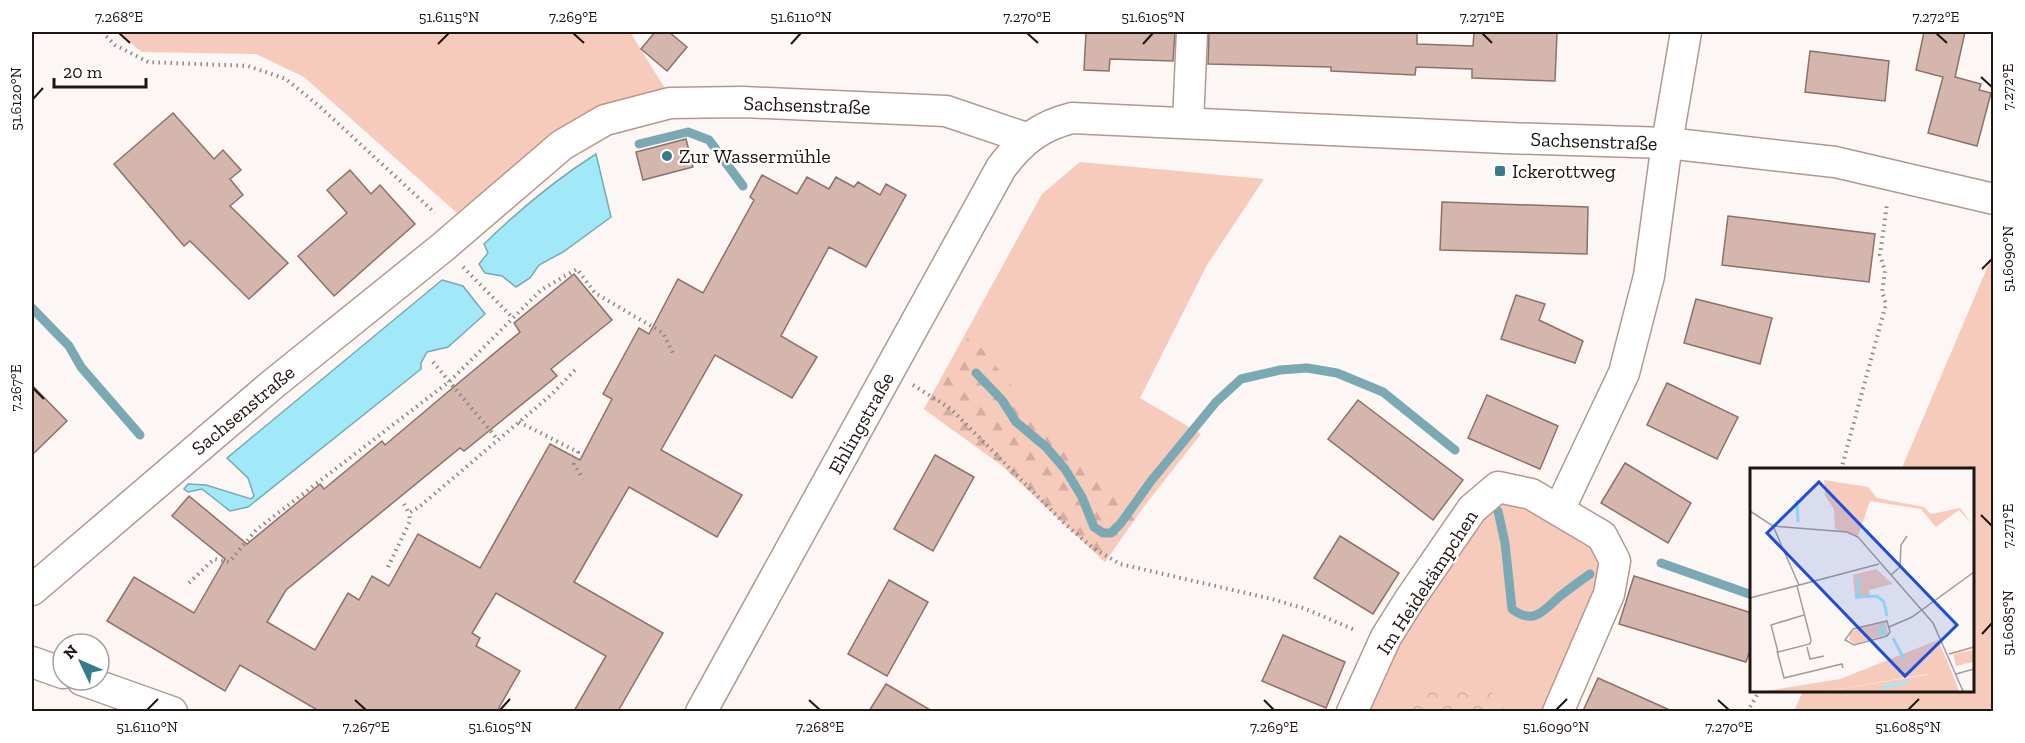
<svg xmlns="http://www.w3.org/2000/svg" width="2025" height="743" viewBox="0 0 2025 743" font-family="'Zilla Slab',serif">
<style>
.grass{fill:#f7cbbc}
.forest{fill:url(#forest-firs)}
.park{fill:url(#park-crowns)}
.water{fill:#a1e9f9;stroke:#7aa9b3;stroke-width:1.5}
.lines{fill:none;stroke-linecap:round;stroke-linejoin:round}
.stream{stroke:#7aa9b3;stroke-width:9}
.building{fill:#d4b6ac;stroke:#8d7168;stroke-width:1.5}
.minor-casing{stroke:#b4978d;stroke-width:33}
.path{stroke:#8e8683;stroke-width:4;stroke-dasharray:1.5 4.5;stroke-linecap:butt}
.minor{stroke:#fff;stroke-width:30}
.ticks{fill:none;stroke:#1f1511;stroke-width:2}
.poi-dot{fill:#377c8a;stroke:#fff;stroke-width:2}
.labels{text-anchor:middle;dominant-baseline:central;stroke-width:4.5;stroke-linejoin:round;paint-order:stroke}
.street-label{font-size:20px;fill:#1f1511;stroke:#fff}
.poi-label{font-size:20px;fill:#1f1511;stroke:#fff;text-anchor:start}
.inset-river{fill:none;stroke:#a1e9f9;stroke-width:3}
.inset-road{fill:none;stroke:#a49c99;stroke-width:1.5}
.view{fill:#1d4ed8;fill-opacity:0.15;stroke:#1d4ed8;stroke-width:3}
.inset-edge{fill:none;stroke:#1f1511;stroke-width:3}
.neatline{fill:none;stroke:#1f1511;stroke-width:2}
.ticks-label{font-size:15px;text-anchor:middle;fill:#1f1511}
</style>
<defs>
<pattern id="forest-firs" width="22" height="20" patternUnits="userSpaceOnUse" patternTransform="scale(1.5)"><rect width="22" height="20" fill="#f7cbbc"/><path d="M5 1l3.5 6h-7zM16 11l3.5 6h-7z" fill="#d3ada1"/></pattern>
<pattern id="park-crowns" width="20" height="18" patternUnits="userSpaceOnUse" patternTransform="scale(1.5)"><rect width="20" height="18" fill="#f7cbbc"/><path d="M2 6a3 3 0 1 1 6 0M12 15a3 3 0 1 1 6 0" fill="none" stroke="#d3ada1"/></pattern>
</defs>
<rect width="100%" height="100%" fill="#fcf6f4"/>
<g class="grass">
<path d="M117 32H630L669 95 539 147 457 213 304 77 256 54 142 52Z"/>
<path d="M1080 162 1264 179 1207 265 1140 398 1201 434 1142 509 1105 562 1000 464 924 409 1042 194Z"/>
<path d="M1993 254V711H1794L1803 691 1972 690V470H1901Z"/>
<path d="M1498 503C1535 505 1570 534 1601 552L1602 571 1548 711 1364 712 1387 658 1485 511Z"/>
</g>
<path class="forest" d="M970 334 1028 406 1142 509 1105 562 1000 464 924 409Z"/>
<path class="park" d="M1463 682 1492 693 1506 711H1400C1420 694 1437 685 1463 682Z"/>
<g class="water">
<path d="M596 154 611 217 563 252 539 265 530 278 516 287 502 276 485 273 479 264 488 253 484 244C519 210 555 180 596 154Z"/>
<path d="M442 280 463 286 485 314 448 347 427 352 421 363V369L248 507 230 511 202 489 188 492 184 489 188 484 206 485 251 499 254 496 248 478 227 458Z"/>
</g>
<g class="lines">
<g class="stream">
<path d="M639 144 688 132 709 140 743 186"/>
<path d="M32 308 69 346 81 367 140 435"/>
<path d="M976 373 1002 400 1016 422 1046 447 1065 469 1082 497 1094 527 1103 533H1111L1121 523 1151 481 1216 402 1241 379 1280 370 1307 368 1337 373 1383 392 1455 450"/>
<path d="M1498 511 1505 543 1512 609C1533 625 1543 612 1559 597 1569 589 1580 581 1590 574"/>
<path d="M1661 563 1752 595"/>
</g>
</g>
<g class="building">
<path d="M655 32H669L687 47 667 71 641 49Z"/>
<path d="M1086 32H1175L1173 61 1110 59 1109 71 1084 70Z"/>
<path d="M1209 32H1417V44L1473 46 1474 32H1552L1557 33 1555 81 1472 78V69L1416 67 1415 75 1331 71V67L1208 64Z"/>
<path d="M1924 32H1965L1955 77 1981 84 1979 90 1991 93 1977 146 1928 133 1943 77 1916 70Z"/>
<path d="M1810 51 1889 61 1885 101 1805 92Z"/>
<path d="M173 113 214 159 223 150 241 170 230 179 243 195 230 206 288 263 249 299 190 241 184 246 114 164Z"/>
<path d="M686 139 693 167 643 180 636 152Z"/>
<path d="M350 170 371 194 380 185 415 224 334 296 298 256 347 213 327 190Z"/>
<path d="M762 175 797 194 807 177 829 189 836 177 854 187 858 182 880 195 886 184 906 195 866 267 829 247 781 336 817 357 792 398 715 355 661 450 742 495 717 537 629 487 574 582 663 633 618 711H574L606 656 496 593 472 633 480 638 476 646 520 671 497 711H319L240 665 225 691 107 621 134 577 194 613 225 559 172 516 189 496 247 544 320 484 324 489 382 441 385 445 462 380 520 332 514 323 574 274 612 320 551 369 557 376 464 451 460 448 286 590 267 622 315 650 348 593 359 600 372 576 389 586 418 534 480 568 550 444 580 460 612 399 603 394 639 328 649 334 678 279 703 293 754 200 750 197Z"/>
<path d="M1442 202 1588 207 1587 254 1440 250Z"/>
<path d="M1728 216 1875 234 1869 282 1722 265Z"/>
<path d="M1516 295 1545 304 1539 320 1583 341 1575 363 1501 339Z"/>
<path d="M1696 299 1772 318 1760 364 1684 343Z"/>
<path d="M1667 383 1738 417 1717 459 1647 425Z"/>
<path d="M32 385 67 421 32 455Z"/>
<path d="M1487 395 1558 426 1540 469 1468 438Z"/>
<path d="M1358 400 1463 480 1433 520 1328 439Z"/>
<path d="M935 455 974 477 933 551 894 529Z"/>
<path d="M1625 463 1691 503 1668 543 1601 503Z"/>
<path d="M1340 536 1399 573 1373 614 1314 578Z"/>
<path d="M1634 576 1752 613V644L1746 662 1619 624Z"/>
<path d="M889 580 928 602 887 676 848 654Z"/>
<path d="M1283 635 1345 662 1326 708 1262 681Z"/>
<path d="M1598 678 1672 711H1583Z"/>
<path d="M886 684 932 711H869Z"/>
</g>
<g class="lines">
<defs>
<g id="minor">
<path d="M1188 123 1192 32"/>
<path d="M1559 510 1624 373 1649 276 1667 143 1686 32"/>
<path d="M32 590 273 384 443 247 562 145 605 120 670 103 743 102 946 111 1026 138"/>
<path d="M32 662 63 673"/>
<path d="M82 680 172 712"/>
<path d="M701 712 1001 168C1021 141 1040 126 1072 118L1505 138 1667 143 1835 162 1994 199"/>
<path d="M1352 712 1386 637 1410 599 1472 509 1498 487 1531 494 1602 536 1615 561 1609 594 1558 712"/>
</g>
</defs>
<use href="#minor" class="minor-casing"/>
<g class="path">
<path d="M102 32 115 45 148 62 248 66 286 79 319 106 435 213"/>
<path d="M463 267 513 318"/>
<path d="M433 362 498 440 551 395 575 370"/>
<path d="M913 385 951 409 1065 524 1093 548 1120 564 1272 599 1306 609 1355 630"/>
<path d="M519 422 578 452 574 464 583 479"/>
<path d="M1841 470 1886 304 1882 292 1885 271 1880 255 1887 204"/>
<path d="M404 504 409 513 419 507 498 440"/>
<path d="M388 567 410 521 409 513"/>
<path d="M189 583 214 559 229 562 256 530 450 381 541 290 577 269 595 293 663 333 674 355"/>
<path d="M1747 712 1760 690"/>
<path d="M1989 712 1994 704"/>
</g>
<use href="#minor" class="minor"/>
</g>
<path class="ticks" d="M119 33 130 43M573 33 584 43M1027 33 1038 43M1482 33 1492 43M1936 33 1947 43M438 44 449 33M791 44 801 33M1143 44 1153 33M1981 77 1992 87M33 99 43 88M1982 269 1992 259M33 388 44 399M1981 515 1992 526M1982 634 1992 623M355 700 366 710M809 700 820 710M1264 700 1274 710M1718 700 1729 710M147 710 158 699M500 710 510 699M1556 710 1567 699M1908 710 1919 699"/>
<g class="poi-dot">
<circle cx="667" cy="156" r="6"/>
<rect x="1494" y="165" width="12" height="12" rx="3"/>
</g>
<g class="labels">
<g class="street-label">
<text transform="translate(807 105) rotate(2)">Sachsenstraße</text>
<text transform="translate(1594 141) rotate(2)">Sachsenstraße</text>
<text transform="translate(243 410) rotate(-40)">Sachsenstraße</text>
<text transform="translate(861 423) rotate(-61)">Ehlingstraße</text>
<text transform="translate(1427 582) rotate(-57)">Im Heidekämpchen</text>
</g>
<g class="poi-label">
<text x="679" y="156">Zur Wassermühle</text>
<text x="1512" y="171">Ickerottweg</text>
</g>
</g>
<g transform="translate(1750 468)">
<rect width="224" height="224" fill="#fcf6f4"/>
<path d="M74 12 118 19 127 30 174 39 181 46 210 40 223 57 209 42 186 59 171 41 120 33 108 68 85 61 84 41 75 28ZM126 101 143 116 119 122 120 129 105 131 103 107ZM136 154 138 166 105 176 99 172 101 164 107 161ZM188 172 199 197 183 205 77 223H16L90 211Z" fill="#f7cbbc"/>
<path d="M223 182V194L206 198 203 186Z" fill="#f7cbbc"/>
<path d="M199 197 209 223H77L176 207Z" fill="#f7cbbc"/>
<path class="inset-river" d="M47 32 48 54M109 109 107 129 127 128 134 134 137 148M135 156 129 164 137 166M143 170 154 191M133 223 134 219 158 214"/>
<path class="inset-road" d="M0 43 23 58 49 117M23 58 97 64 108 69 183 155 213 223M141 107 150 99 151 77 157 68M47 118 61 172 60 176 28 184 21 157 54 147M0 130 129 96M137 153 140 164 137 168 104 177 95 172 103 161ZM139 159 162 149 224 104M57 179 60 191 74 188M27 183 34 210 92 196 93 200M199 186 224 179M206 206 224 201"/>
<path class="view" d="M69 14 207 157 155 208 17 65Z"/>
<rect width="224" height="224" class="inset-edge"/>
</g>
<rect width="2025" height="743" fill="none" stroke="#ffffff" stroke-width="66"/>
<g transform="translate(81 662) rotate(314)"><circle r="28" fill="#ffffff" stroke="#a5a1a0" stroke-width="1.5"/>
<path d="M0-4.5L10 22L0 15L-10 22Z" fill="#377c8a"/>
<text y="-9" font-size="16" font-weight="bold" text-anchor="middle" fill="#1f1511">N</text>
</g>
<path d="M54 78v9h92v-9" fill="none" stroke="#1f1511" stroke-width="3"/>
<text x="63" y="78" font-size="18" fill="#1f1511" stroke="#ffffff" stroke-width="4.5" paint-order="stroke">20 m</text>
<rect x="33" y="33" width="1959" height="677" class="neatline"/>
<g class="ticks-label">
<text x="119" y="22">7.268°E</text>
<text x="449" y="22">51.6115°N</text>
<text x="573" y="22">7.269°E</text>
<text x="801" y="22">51.6110°N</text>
<text x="1027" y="22">7.270°E</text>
<text x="1153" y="22">51.6105°N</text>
<text x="1482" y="22">7.271°E</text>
<text x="1936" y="22">7.272°E</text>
<text transform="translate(2008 87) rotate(-90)" y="5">7.272°E</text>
<text transform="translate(16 99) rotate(-90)" y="5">51.6120°N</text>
<text transform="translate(2008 259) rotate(-90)" y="5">51.6090°N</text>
<text transform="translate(16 388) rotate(-90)" y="5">7.267°E</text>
<text transform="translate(2008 526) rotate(-90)" y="5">7.271°E</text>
<text transform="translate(2008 623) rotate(-90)" y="5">51.6085°N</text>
<text x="147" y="732">51.6110°N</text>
<text x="366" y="732">7.267°E</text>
<text x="500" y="732">51.6105°N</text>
<text x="820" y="732">7.268°E</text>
<text x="1274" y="732">7.269°E</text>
<text x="1556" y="732">51.6090°N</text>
<text x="1729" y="732">7.270°E</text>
<text x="1908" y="732">51.6085°N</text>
</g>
</svg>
